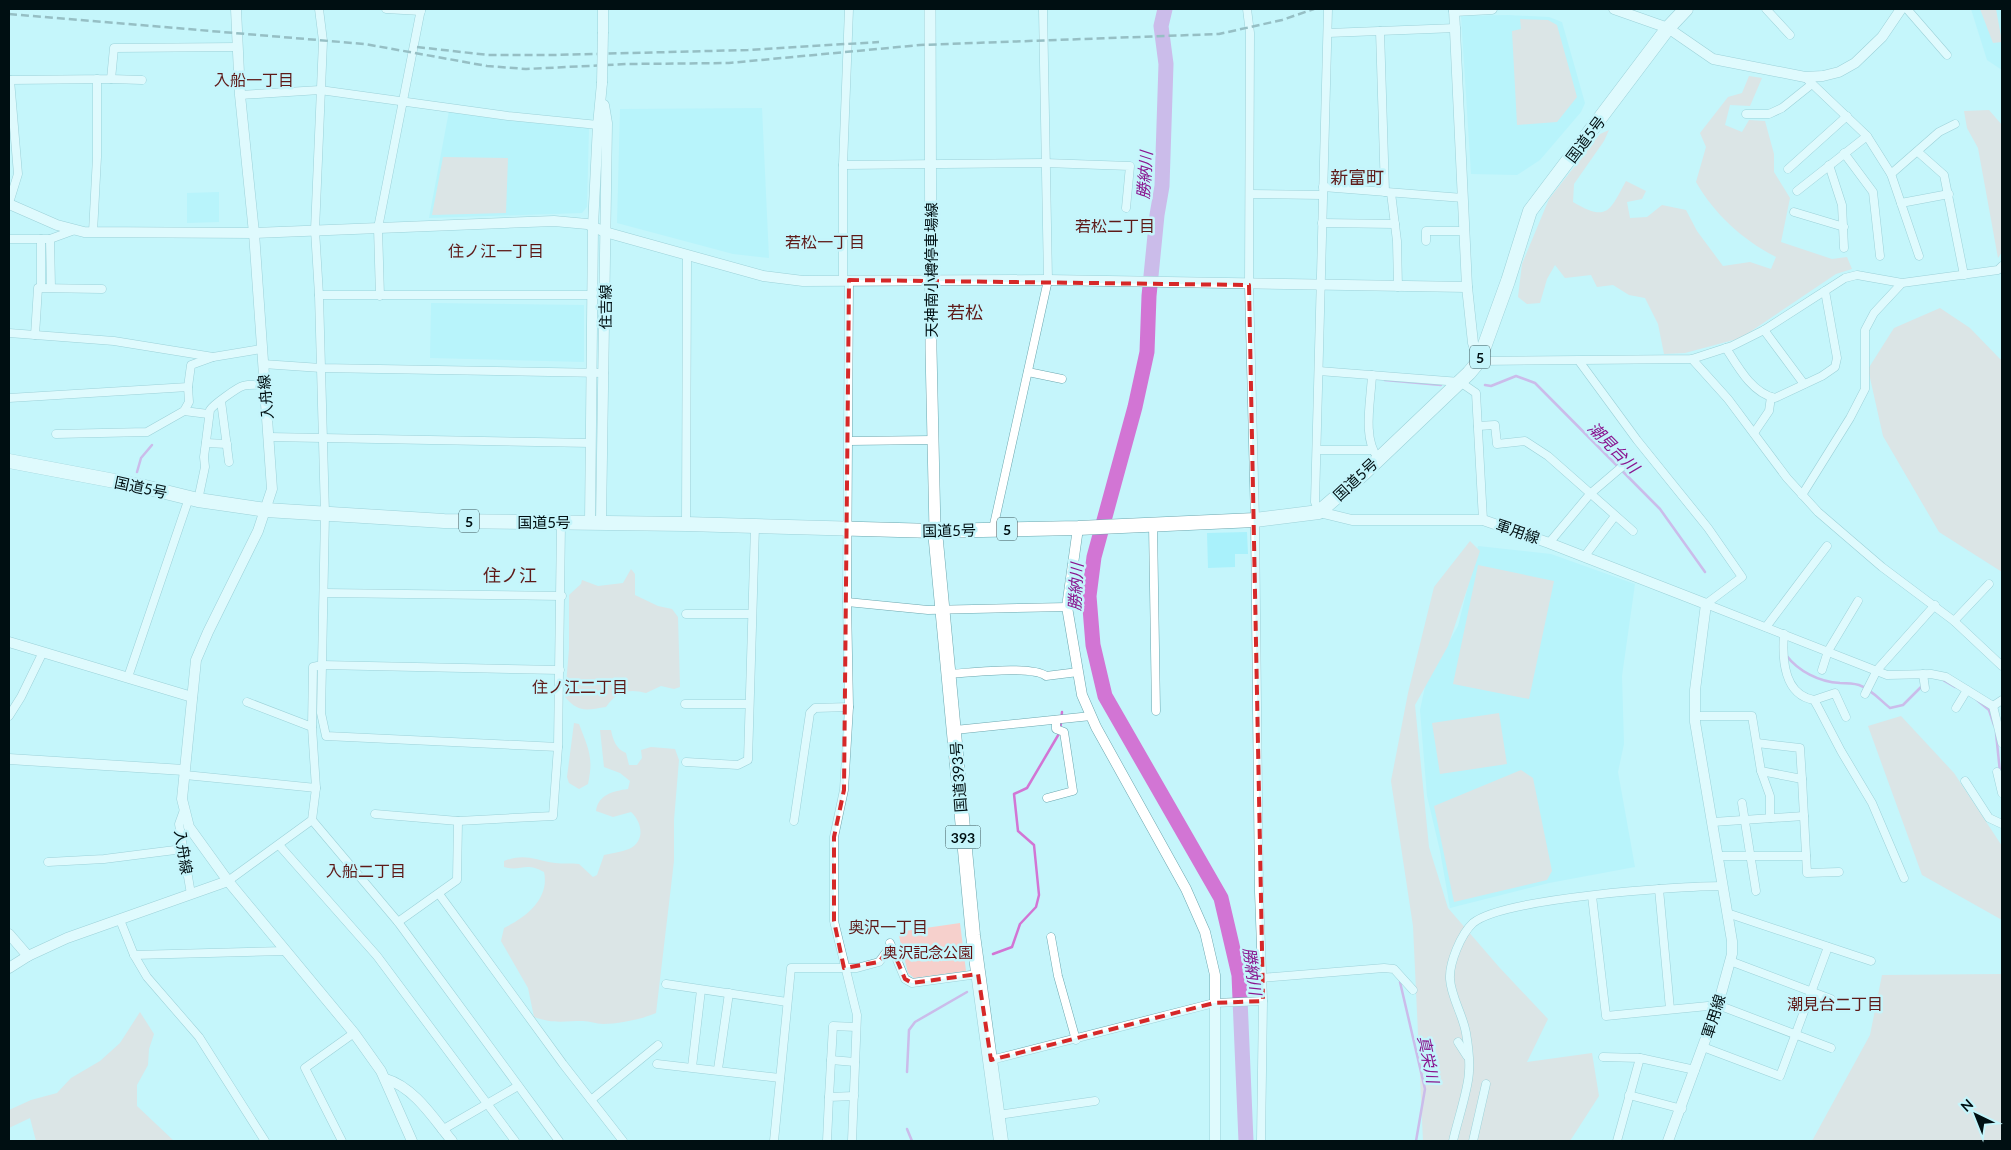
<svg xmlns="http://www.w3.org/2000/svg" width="2011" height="1150" viewBox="0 0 2011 1150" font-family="Lato,'Noto Sans JP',sans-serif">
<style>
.built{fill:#a9f1fb}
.green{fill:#f6d0cc}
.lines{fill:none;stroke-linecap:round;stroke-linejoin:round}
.stream{stroke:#d275d4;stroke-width:2.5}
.river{stroke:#d275d4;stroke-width:15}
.minor-casing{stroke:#6ca7af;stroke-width:9}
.tertiary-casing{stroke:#6ca7af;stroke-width:11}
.secondary-casing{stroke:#6ca7af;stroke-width:12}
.trunk-casing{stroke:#6ca7af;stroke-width:15}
.minor{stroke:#fff;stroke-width:8}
.tertiary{stroke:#fff;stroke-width:10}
.secondary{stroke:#fff;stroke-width:11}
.trunk{stroke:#fff;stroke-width:14}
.rail{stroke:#5e7d82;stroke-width:2.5;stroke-dasharray:8 4;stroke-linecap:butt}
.tertiary-bridge-casing{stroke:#6ca7af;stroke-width:11;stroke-linecap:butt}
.tertiary-bridge{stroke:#fff;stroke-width:10}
.marked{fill:none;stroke:#d62828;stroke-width:4;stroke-dasharray:10 6;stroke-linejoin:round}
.labels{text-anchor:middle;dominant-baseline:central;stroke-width:5;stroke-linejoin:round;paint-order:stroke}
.shield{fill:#c5f5fb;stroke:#3b5458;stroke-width:1}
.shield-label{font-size:14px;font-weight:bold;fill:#000f12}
.street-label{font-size:15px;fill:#000f12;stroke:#c5f5fb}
.park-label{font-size:15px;fill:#630e0f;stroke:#c5f5fb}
.neighbourhood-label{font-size:16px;fill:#5e1a18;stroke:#c5f5fb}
.water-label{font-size:16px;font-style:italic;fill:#8a168f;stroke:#c5f5fb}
.quarter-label{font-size:18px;fill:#5e1a18;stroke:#c5f5fb}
</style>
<rect width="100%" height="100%" fill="#c5f5fb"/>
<g class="built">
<path d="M1971 9H2002V70L1987 60Z"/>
<path d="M1508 15 1549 17 1562 22 1585 103 1581 112 1540 160 1517 175 1471 174 1461 16Z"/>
<path d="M762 108 769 258 733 254 617 223 620 109Z"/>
<path d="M449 111 589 128 587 207 582 213 429 218Z"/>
<path d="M219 192V222L187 223V193Z"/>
<path d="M431 303 584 305V362L430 358Z"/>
<path d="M1247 532 1248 554H1235V567L1208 568 1207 533Z"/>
<path d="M1478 546 1551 554 1635 584 1622 676 1624 744 1618 772 1635 867 1549 883 1450 908 1440 851 1427 796 1420 710 1426 682 1458 626Z"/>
</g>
<g class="green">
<path d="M1980 9H1996L2002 42 1993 43Z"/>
<path d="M1520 19 1548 20 1557 25 1577 97 1557 122 1517 125 1512 31 1521 29Z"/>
<path d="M1749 76 1762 78 1750 106 1730 105 1725 125 1742 132 1749 120 1765 121 1774 154V172L1790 198 1781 242 1832 259 1847 257 1852 269 1836 274 1741 338 1685 353 1664 354 1658 324 1645 298 1629 295 1613 285 1597 287 1591 275 1565 278 1555 265 1547 279 1540 303 1527 304 1518 297 1522 264 1549 199 1600 134 1609 130 1604 141 1574 184 1573 202C1608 223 1610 210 1626 181L1646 191 1642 199 1627 202 1630 218 1647 217 1662 205 1686 210 1697 231 1723 266 1750 262 1771 269 1776 257C1743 240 1715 215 1696 182L1706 147 1700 133 1728 97 1742 93Z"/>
<path d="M1989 110 2002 125V252L1998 258 1978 148 1967 128 1964 111Z"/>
<path d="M443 157 508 158 506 213 432 215Z"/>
<path d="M1940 308 1970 328 2000 359H2002V572L1939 532 1883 436 1868 369 1894 328Z"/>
<path d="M1470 541 1480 551 1448 646 1415 705 1429 847 1448 908 1499 967 1548 1019 1527 1062 1592 1053 1599 1096 1570 1141H1423L1413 926 1391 781 1408 693 1434 587Z"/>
<path d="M1478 565 1554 581 1529 699 1453 684Z"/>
<path d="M631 569 635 574V595L658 606 672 609 678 617 680 687 674 689 661 686 646 693C628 688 616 692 606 707 586 710 579 713 565 697L569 649V595L581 584 582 580 598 586 623 583Z"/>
<path d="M1499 713 1507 764 1440 774 1432 723Z"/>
<path d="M1901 716 1954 773 2002 846V920L1922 875 1868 726Z"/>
<path d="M574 723 579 724C588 748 594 757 588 784L579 789 569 783 567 777Z"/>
<path d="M600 730H611C613 740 616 749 626 753L629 765H637L642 758 641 750 651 747 675 749 679 760 674 820V861L656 1013C643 1019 617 1024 603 1024 596 1024 590 1021 583 1021 564 1021 553 1024 534 1017L528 988 501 941 504 928C525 918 550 899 544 872 525 861 521 872 504 867V861C526 853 533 860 555 863 563 864 571 863 579 864L593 877 597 875 604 855C612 853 621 852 629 849 646 841 642 822 631 812L613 817 596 811C598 795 613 791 628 789L630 781 620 773 604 767Z"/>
<path d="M1521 770 1533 778 1552 871 1547 880 1454 902 1434 806Z"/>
<path d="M960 923 966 971 914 978 908 973 898 932Z"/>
<path d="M2002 974V1141H1812L1870 1035 1882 975Z"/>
<path d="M140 1012 154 1034 149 1049 148 1065 137 1085V1106L174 1141H36L30 1118 9 1128V1110L31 1100 57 1093 71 1078 100 1061 120 1043Z"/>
</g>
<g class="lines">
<g class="stream">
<path d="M1385 380 1441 385"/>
<path d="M1485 385 1491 386 1516 376 1535 383 1660 509 1705 572"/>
<path d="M137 472 141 458 152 445"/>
<path d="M1786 655C1798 671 1819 682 1840 683 1847 683 1852 683 1859 685 1871 689 1880 700 1890 708L1903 705 1923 685"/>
<path d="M1943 680 1955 687"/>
<path d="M1977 700 1989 710 1994 725"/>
<path d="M1996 733 2000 772"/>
<path d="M993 954 1012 947 1020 924 1036 907 1039 895 1034 845 1018 831 1014 794 1027 788 1060 732 1062 712"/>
<path d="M1239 975 1247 974"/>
<path d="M1400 982 1425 1089 1416 1141"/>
<path d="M907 1072 909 1030 915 1022 967 992"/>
<path d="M907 1129 912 1141"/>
</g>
<path class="river" d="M1165 9 1161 26 1166 64 1162 186 1157 215 1149 296 1147 352 1135 407 1094 557 1089 596 1093 645 1105 696 1221 898 1239 975 1246 1141"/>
<defs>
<g id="minor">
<path d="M386 9 421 11"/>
<path d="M1247 9 1250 33 1249 285 1255 520 1259 892 1263 1001 1261 1141"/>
<path d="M1766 9 1790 35"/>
<path d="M1907 9 1947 55"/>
<path d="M1380 31 1385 192"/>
<path d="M1328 33 1456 28"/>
<path d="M1805 77 1867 136 1891 174 1919 256"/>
<path d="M111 79 142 80"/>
<path d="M9 80 111 79 114 48 238 47"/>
<path d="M240 95 320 90 508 116 598 125"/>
<path d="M1746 114H1769L1782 108 1812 84"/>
<path d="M1918 152 1944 175 1964 275"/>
<path d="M1844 153 1873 192 1880 256"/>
<path d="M843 165 1045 163 1130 166 1126 208"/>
<path d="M1829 165 1842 205 1844 248"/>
<path d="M1788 169 1847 116"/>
<path d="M1891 174 1939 132 1955 124"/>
<path d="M1323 187 1463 198"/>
<path d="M1797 191 1867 136"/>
<path d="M1391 193 1397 241 1398 287"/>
<path d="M1250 194 1322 195"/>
<path d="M9 203 18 174 10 80"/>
<path d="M1901 203 1949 194"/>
<path d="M1794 212 1844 227"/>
<path d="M1322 223 1395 224"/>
<path d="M93 232 97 157V79"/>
<path d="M9 239H50L72 231"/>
<path d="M41 239V287"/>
<path d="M50 239 51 287"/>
<path d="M1426 241V231H1465"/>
<path d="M843 280V165L849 9"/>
<path d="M849 280 847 602 849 707 844 790 834 837V921L857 1015 852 1141"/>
<path d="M319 295H593"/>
<path d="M380 296 378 228 421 9"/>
<path d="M1764 330 1804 384"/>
<path d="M9 333 114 341 213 357 261 349"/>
<path d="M35 335 38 288 102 289"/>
<path d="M1726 348C1738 367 1752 393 1775 398L1822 376 1835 367 1837 358 1825 291"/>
<path d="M1692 359 1728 399 1787 478 1818 512 1882 567 1954 621 2002 666"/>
<path d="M1479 361 1692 359 1732 346 1764 330 1845 278 1857 275 1902 283 1998 270 2002 266"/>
<path d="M1579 361 1637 440 1708 528 1742 577 1706 604"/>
<path d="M263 364 321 368 604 373"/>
<path d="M1319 371 1460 382 1476 393 1483 520"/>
<path d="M1028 372 1062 379"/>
<path d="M1372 375C1371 400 1362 438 1378 458"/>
<path d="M9 398 188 387 191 365 213 357"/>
<path d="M221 401 229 462"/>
<path d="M184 411 208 414"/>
<path d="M1478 426 1495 425 1497 444 1525 441 1548 456 1633 531"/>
<path d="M1754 433 1769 411 1771 397"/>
<path d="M56 434 147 432 184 411 189 402 188 387"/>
<path d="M269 437 591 443"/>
<path d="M849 441 933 440"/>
<path d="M206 443 227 444"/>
<path d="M1317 450H1372"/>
<path d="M1802 495 1850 418 1865 389V330L1874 313 1902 283"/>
<path d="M198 500 205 467 204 457 210 410C213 405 238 387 243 386 250 384 258 385 264 385"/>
<path d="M1319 512 1315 502 1328 9"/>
<path d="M686 524 687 255"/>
<path d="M1153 525 1156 711"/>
<path d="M993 529 1048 280 1043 9"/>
<path d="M1549 543 1590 494 1624 465"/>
<path d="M1584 557 1615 516"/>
<path d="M324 593 562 596"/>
<path d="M847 602 928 610 1067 607"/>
<path d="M1706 604 1887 675 1931 674 1946 677 1993 706 2002 743"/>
<path d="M686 614H751"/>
<path d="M1954 621 1989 584"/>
<path d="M1766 627 1827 546"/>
<path d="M1784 634C1782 659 1784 695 1814 700L1818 707 1841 751 1872 803 1904 878"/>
<path d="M1822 670 1828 651 1858 601"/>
<path d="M949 674C969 673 1031 665 1046 676L1078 672"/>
<path d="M1923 674 1925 688"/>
<path d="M128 677 189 498"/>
<path d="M1865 694 1877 670 1935 605"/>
<path d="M1814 700 1835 693 1846 717"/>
<path d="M247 702 312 727"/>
<path d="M685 704H749"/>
<path d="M1993 706 2002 700"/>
<path d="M1956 708 1967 690"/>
<path d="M9 716 21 697 42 654"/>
<path d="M1695 716H1752L1761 771 1802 779 1807 873 1839 872"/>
<path d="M955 730 1091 716"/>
<path d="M1757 743 1800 748 1802 779"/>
<path d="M558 747 326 736 321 713 322 665 560 670"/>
<path d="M686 762 738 765 748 760 755 526"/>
<path d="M1761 771 1770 796V818"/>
<path d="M1997 772 2002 793"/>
<path d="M185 775 316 788"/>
<path d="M1965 781 1989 818 2002 824"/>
<path d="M1047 798 1073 791 1064 732 1056 729V720"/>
<path d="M1742 803 1756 891"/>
<path d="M184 810 179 824 191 894"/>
<path d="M375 814 458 821 553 816 558 747 561 523"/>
<path d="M312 820 398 922 559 1141"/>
<path d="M794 821 810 713 815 708 849 707"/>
<path d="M1713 822 1804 816"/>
<path d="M279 845 377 956 515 1141"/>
<path d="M1718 856H1806"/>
<path d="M48 862 104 859 183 849"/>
<path d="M228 881 312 820 316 788 312 727 313 667 322 665 325 514 319 295 315 230 323 41 319 9"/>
<path d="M1659 889 1670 1009"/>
<path d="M439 894 563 1064 623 1141"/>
<path d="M1592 896 1606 1016 1718 1005 1831 1048"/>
<path d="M1727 913 1871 961"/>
<path d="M120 920 134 955 147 977 199 1037 265 1141"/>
<path d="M398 922 457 880 458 821"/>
<path d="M1051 937 1058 976 1076 1040"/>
<path d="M890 943 905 979 912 983 978 974"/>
<path d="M134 955 286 951"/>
<path d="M1730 961 1831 999"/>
<path d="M1261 978 1384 968 1394 969 1413 990"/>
<path d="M666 984 787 1002"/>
<path d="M1458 1042 1467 1056"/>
<path d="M1703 1047 1780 1076 1828 947"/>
<path d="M1603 1057 1640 1058 1695 1070"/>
<path d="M831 1060 855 1062"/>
<path d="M991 1060 1214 1003 1263 1001"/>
<path d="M657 1064 780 1078"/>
<path d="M692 1067 701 990"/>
<path d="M718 1069 729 993"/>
<path d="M1629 1095 1682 1109"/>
<path d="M829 1097 833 1026 856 1027"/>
<path d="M591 1100 658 1045"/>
<path d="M998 1115 1095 1101"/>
<path d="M442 1130 518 1086"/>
<path d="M342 1141 305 1068 354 1033"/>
<path d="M774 1141 791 968H857L879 962 891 946"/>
<path d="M827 1141 829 1097 854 1096"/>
<path d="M1453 1141C1457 1122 1469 1088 1469 1071 1470 1059 1468 1045 1466 1033 1463 1015 1451 997 1450 979 1449 963 1461 934 1473 923 1503 898 1678 886 1723 886"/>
<path d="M1473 1141 1486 1084"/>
<path d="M1617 1141 1640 1058"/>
</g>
<g id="tertiary">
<path d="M236 9 240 95 254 233 272 489 258 531 208 632 196 660 182 799 189 827 228 881 354 1033 381 1071 412 1141"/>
<path d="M1454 9 1467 287 1473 343 1479 361"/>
<path d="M1614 9 1668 28 1713 59 1805 77 1823 76 1839 72 1855 63 1882 37 1901 9"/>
<path d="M1454 11 1492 9"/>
<path d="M603 32V9"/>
<path d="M9 204 57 225 84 232 254 233 554 221 587 224 605 232 763 276 803 281 1048 280 1467 287"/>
<path d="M1319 512 1352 520H1483L1549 543 1706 604 1695 690V722L1732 941V954L1718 1005 1668 1141"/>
<path d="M590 522 593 226 598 125 602 83"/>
<path d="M601 522 607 123 604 105"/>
<path d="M1078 528 1067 607 1082 695 1096 727 1186 889 1205 932 1215 975V1141"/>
<path d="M9 642 192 697"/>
<path d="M9 759 184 770"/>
<path d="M9 934 28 956"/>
<path d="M9 968 28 956 67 938 228 881"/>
<path d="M386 1079C414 1087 434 1119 452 1141"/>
</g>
<path id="secondary" d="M930 9 931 350 935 531"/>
<g id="trunk">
<path d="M9 461 141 486 198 500 266 510 444 521 686 524 935 531 1078 528 1255 520 1319 512 1363 474 1469 373 1479 361 1508 281 1530 211 1668 28 1686 9"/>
<path d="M935 531 973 935 1001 1141"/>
</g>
</defs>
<use href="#minor" class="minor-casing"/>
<use href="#tertiary" class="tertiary-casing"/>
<use href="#secondary" class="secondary-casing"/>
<use href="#trunk" class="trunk-casing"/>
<use href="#minor" class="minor"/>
<use href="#tertiary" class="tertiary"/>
<use href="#secondary" class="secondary"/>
<use href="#trunk" class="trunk"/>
<g class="rail">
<path d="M9 14 365 44 487 66 526 69 628 64 729 63 920 45 1219 34 1282 20 1314 9"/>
<path d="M417 47 488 55H553L748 50 879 42"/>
</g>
<defs>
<path id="tertiary-bridge" d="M602 83 603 32"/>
</defs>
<use href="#tertiary-bridge" class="tertiary-bridge-casing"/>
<use href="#tertiary-bridge" class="tertiary-bridge"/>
</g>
<path d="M0 0H2011V1150H0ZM849 280 1249 285 1263 1001 1214 1003 991 1060 978 974 912 983 905 979 891 946 879 962 844 968 834 921V837L844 790Z" fill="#c5f5fb" fill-opacity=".55" fill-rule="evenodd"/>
<path class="marked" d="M849 280 1249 285 1263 1001 1214 1003 991 1060 978 974 912 983 905 979 891 946 879 962 844 968 834 921V837L844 790Z"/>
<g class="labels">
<g class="shield">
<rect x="1470" y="345.5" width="20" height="23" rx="4"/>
<rect x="459" y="509.5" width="20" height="23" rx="4"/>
<rect x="997" y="517.5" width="20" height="23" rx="4"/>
<rect x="945.5" y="825.5" width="35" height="23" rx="4"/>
</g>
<g class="shield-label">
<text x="1480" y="357">5</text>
<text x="469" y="521">5</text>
<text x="1007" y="529">5</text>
<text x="963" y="837">393</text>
</g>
<g class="street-label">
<text transform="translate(1585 139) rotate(-53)">国道5号</text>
<text transform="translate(931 270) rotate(-90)">天神南小樽停車場線</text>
<text transform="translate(605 307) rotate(-90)">住吉線</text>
<text transform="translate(265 397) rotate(-95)">入舟線</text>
<text transform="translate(1355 479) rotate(-43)">国道5号</text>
<text transform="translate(141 487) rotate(12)">国道5号</text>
<text x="544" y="522">国道5号</text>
<text transform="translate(949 530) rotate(-1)">国道5号</text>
<text transform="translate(1518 531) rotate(19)">軍用線</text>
<text transform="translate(958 777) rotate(-94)">国道393号</text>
<text transform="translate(184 852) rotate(81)">入舟線</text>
<text transform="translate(1713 1016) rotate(-72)">軍用線</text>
</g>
<g class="park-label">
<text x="928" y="952">奥沢記念公園</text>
</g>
<g class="neighbourhood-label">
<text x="254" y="79">入船一丁目</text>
<text x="1115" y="225">若松二丁目</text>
<text x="825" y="241">若松一丁目</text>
<text x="496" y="250">住ノ江一丁目</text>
<text x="580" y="686">住ノ江二丁目</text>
<text x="366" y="870">入船二丁目</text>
<text x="888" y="926">奥沢一丁目</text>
<text x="1835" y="1003">潮見台二丁目</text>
</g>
<g class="water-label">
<text transform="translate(1144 175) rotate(-86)">勝納川</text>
<text transform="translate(1614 447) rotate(45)">潮見台川</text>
<text transform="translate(1075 587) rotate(-87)">勝納川</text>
<text transform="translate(1253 971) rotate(82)">勝納川</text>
<text transform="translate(1429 1059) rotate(78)">真栄川</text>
</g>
<g class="quarter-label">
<text x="1357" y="177">新富町</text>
<text x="965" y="312">若松</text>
<text x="510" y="575">住ノ江</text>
</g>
</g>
<rect width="2011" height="1150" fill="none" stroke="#000f12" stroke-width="20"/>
<g transform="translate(1976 1115) rotate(317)" stroke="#c5f5fb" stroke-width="4" paint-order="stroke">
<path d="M0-4L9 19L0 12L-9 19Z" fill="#000f12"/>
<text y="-8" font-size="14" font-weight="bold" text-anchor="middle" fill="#000f12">N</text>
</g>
</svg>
